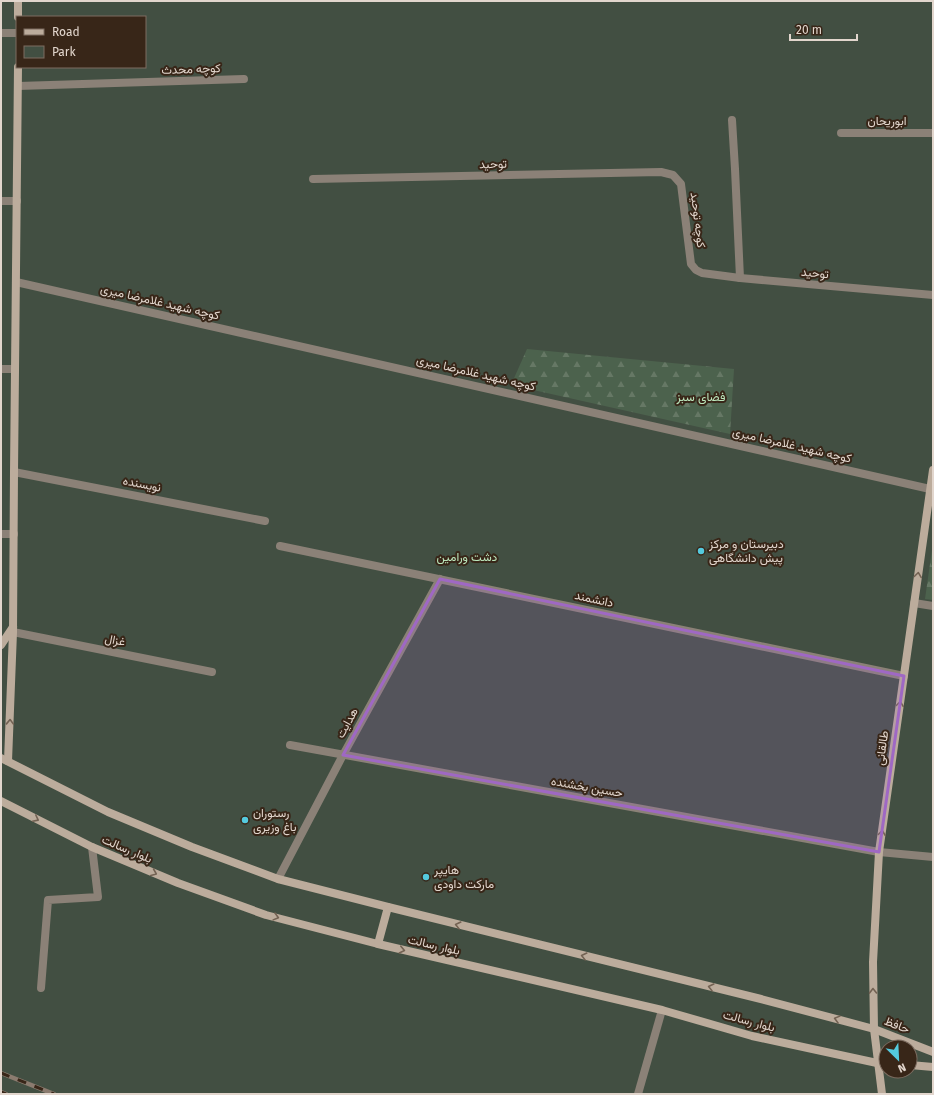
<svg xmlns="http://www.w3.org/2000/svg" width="934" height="1095" viewBox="0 0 934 1095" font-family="'Fira Sans',Vazirmatn,sans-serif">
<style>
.green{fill:#424f42;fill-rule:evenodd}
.forest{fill:url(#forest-firs)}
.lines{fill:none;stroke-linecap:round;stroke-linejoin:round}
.lane{stroke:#8b8177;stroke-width:8}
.street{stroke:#8b8177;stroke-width:8}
.secondary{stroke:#bcac9c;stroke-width:8}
.rail-casing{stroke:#8b7b6f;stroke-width:4.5}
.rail{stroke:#382618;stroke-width:3;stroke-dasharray:9;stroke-linecap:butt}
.oneway{stroke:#736253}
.marked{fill:#9f68c4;fill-opacity:0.2;stroke:#9f68c4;stroke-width:3;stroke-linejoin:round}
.poi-dot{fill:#54cade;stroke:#382618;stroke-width:1.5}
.labels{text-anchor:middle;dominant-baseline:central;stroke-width:4;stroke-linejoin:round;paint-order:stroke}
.street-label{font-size:12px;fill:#e2d6cd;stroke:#382618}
.park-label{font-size:12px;fill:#bce7bd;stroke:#382618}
.poi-label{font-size:12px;fill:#e2d6cd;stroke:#382618;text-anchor:start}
</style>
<defs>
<pattern id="forest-firs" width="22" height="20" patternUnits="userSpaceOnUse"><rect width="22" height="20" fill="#4c624d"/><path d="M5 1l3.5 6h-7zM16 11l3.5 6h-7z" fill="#667865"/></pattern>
</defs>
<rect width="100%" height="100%" fill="#433022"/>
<path class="green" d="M1 1H933V1094H1ZM17 17H145V67H17ZM886 1047H910V1071H886Z"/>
<g class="forest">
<path d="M527 349 734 369 730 434 511 385Z"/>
<path d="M933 543V600L925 599Z"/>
</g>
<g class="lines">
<path class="lane" d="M841 133H933"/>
<g class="street">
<path d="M1 33H17"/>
<path d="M18 86 244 79"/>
<path d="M732 120 735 169 740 278"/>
<path d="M313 179 661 172 673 175 681 184 691 264 696 270 702 273 740 278 933 295"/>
<path d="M1 201H17"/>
<path d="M16 282 930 489"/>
<path d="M1 369H15"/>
<path d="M14 472 265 521"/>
<path d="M1 534H14"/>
<path d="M280 546 904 676"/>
<path d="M914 603 933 606"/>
<path d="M13 632 212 672"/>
<path d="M290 745 879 852 933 857"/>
<path d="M278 879 343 755 440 579"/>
<path d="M41 988 48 900 98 897 92 847"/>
<path d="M638 1094 662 1010"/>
</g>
<g class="secondary">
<path d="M18 17V1"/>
<path d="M1 645 13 627"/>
<path d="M1 758 108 812 192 847 278 879 388 907 761 999 874 1029 933 1052"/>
<path d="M8 761 13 632 14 472 18 67"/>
<path d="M1 801 92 847 178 883 266 915 378 944 662 1010 752 1036 877 1063H886"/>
<path d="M378 944 388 907"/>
<path d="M910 1065 933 1067"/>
<path d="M882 1094 874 1029 873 962 879 852 933 470"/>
</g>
<defs>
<g id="rail">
<path d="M1 1073 54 1094"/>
<path d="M1 1092 6 1094"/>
</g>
</defs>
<use href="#rail" class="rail-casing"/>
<use href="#rail" class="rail"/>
</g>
<defs><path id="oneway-chevron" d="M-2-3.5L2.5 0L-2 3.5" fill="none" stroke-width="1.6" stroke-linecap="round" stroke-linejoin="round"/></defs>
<g class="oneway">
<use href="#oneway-chevron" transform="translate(918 575) rotate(-82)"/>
<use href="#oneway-chevron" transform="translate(900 704) rotate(-82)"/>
<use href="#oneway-chevron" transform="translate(10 722) rotate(-88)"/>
<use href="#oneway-chevron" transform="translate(36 819) rotate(27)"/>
<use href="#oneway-chevron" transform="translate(882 833) rotate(-82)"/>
<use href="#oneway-chevron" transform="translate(154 873) rotate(23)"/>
<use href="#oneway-chevron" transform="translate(276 917) rotate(15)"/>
<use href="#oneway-chevron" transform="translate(458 925) rotate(-166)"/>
<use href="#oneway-chevron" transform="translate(402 950) rotate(13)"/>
<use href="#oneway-chevron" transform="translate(584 956) rotate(-166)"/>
<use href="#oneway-chevron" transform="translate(711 987) rotate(-166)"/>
<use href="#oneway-chevron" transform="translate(873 991) rotate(-91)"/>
<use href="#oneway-chevron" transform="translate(837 1019) rotate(-165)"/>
</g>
<path class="marked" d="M440 579 904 676 879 852 343 755Z"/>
<g class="poi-dot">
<circle cx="701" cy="551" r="4"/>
<circle cx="245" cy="820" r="4"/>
<circle cx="426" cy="877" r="4"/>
</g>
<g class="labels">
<g class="street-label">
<text transform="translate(191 69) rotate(-2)">کوچه محدث</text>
<text x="887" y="121">ابوریحان</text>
<text transform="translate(493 164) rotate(-1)">توحید</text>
<text transform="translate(698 220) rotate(83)">کوچه توحید</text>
<text transform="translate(815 273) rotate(5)">توحید</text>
<text transform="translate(160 302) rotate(13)">کوچه شهید غلامرضا میری</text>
<text transform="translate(476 373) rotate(13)">کوچه شهید غلامرضا میری</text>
<text transform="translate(792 445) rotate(13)">کوچه شهید غلامرضا میری</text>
<text transform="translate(142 484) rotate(11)">نویسنده</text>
<text transform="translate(594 599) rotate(12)">دانشمند</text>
<text transform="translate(115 640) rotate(11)">غزال</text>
<text transform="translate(347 723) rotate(-61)">هدایت</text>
<text transform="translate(882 748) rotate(-82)">طالقانی</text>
<text transform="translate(587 787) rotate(10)">حسین بخشنده</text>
<text transform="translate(127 849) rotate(23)">بلوار رسالت</text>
<text transform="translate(434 945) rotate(13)">بلوار رسالت</text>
<text transform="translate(749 1021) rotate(15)">بلوار رسالت</text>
<text transform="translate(897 1025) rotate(21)">حافظ</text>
</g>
<g class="park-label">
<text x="701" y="397">فضای سبز</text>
<text x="467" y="557">دشت ورامین</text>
</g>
<g class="poi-label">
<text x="709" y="544">دبیرستان و مرکز<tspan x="709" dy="14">پیش دانشگاهی</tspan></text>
<text x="253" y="813">رستوران<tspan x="253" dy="14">باغ وزیری</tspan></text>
<text x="434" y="870">هایپر<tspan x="434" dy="14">مارکت داودی</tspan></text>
</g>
</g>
<rect width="934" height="1095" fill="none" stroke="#e2d6cd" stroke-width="4"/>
<rect x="16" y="16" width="130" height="52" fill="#382618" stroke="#7c6c60"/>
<rect x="24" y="29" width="20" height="6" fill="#bcac9c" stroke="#7c6c60"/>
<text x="52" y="36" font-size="12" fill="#e2d6cd">Road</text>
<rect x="24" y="46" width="20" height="12" fill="#424f42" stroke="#7c6c60"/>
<text x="52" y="56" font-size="12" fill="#e2d6cd">Park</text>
<g transform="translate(898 1059) rotate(156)"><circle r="19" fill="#382618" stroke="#7c6c60"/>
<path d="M0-3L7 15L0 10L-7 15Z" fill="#54cade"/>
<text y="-6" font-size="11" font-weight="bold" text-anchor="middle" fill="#e2d6cd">N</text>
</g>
<path d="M790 34v6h67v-6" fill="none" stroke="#e2d6cd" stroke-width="2"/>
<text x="796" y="34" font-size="12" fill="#e2d6cd" stroke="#382618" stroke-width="3" paint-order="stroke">20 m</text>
</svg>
